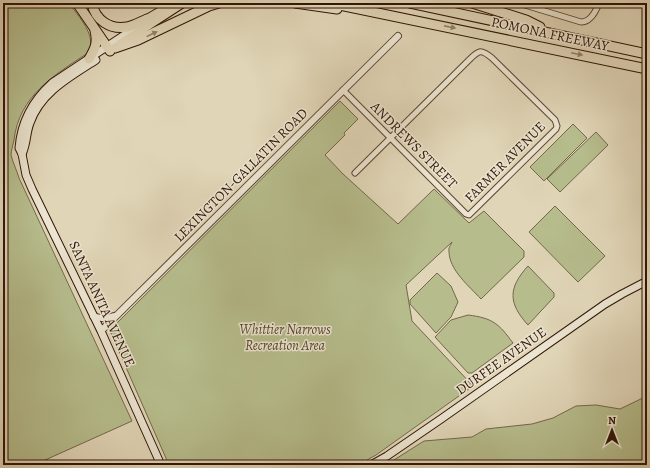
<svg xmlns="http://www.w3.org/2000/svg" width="650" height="468" viewBox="0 0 650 468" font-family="Alegreya,serif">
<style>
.green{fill:#b6bc8c;stroke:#736849}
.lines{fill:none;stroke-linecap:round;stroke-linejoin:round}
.minor-casing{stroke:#5c4532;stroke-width:7}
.tertiary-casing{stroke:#5c4532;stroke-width:8}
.secondary-casing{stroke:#301506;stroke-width:9}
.primary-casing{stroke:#301506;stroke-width:10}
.motorway-casing{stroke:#301506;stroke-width:11}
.minor{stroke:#ebe4d0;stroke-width:5}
.tertiary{stroke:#ebe4d0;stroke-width:6}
.secondary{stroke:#ebe4d0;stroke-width:7}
.primary{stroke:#e0d5b7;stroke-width:8}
.motorway{stroke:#e0d5b7;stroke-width:9}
.oneway{fill:#917f67}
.labels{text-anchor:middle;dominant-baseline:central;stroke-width:3;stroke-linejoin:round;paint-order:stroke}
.street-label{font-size:14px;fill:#301506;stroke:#ebe4d0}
.park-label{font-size:14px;font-style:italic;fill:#58472e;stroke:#ebe4d0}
</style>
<rect width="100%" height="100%" fill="#e0d5b7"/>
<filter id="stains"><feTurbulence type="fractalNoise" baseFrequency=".005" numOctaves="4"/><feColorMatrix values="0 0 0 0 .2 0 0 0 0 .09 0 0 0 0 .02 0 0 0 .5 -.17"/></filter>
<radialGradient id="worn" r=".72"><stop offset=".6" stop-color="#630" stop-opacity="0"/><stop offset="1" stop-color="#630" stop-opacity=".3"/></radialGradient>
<g class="green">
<path d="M3 3H69C78 16 98 36 88 53 54 75 19 96 14 140 13 145 11 151 11 155 13 163 17 171 19 178L132 421 34 465H3Z"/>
<path d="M340 101 358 119 344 133 345 135 325 155 343 174 398 224 434 189 469 223 484 211 524 251V257L481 299C469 286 449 270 449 251 448 248 451 245 452 242L406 285 412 321 473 386 376 455 358 465H169L110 331 112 328Z"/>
<path d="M573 124 587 138 544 181 530 167Z"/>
<path d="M596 132 608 145 560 192 547 179Z"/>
<path d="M555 206 605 256 578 282 529 232Z"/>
<path d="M528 266 554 293V297L528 325C508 303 508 288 528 266Z"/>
<path d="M437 273 451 286 458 302 451 317 436 333 410 304V300Z"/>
<path d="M468 315C493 318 499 324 513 343L472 373H468L435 337 451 320Z"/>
<path d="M647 396V465H386L424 441 472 437 486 429 532 424 553 418 576 406 596 405 620 409Z"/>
</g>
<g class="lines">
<defs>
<g id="minor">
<path d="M524 3 525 5 581 22C590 22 596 11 599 3"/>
<path d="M646 29 647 27"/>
<path d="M343 90 466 214 469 215 556 129 557 126 555 120 492 58C481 49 479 50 470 59L355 173"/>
</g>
<g id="tertiary">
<path d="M93 316C102 319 106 319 114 316"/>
<path d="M101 331 398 36"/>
</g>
<g id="secondary">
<path d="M138 26 52 83C32 101 21 122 19 148L22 154 26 175 32 189 101 331 161 465"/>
<path d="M22 154C27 144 26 133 30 123 41 92 70 77 96 60"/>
<path d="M371 465 387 456 441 419 605 304 622 294 647 281"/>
</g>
<g id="primary">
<path d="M147 19 171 5"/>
<path d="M120 44 183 3"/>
</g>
<g id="motorway">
<path d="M77 3 110 51"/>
<path d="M92 3C95 20 110 30 127 27 133 26 140 22 147 19"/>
<path d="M295 3 337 9"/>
<path d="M330 3 647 69"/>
<path d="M410 3 647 54"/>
<path d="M472 3 526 20 540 27"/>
<path d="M115 48 138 40 209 6 219 3"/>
<path d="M89 59C95 49 98 43 95 31"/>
</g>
</defs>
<use href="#minor" class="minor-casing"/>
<use href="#tertiary" class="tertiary-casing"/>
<use href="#secondary" class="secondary-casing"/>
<use href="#primary" class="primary-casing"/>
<use href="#motorway" class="motorway-casing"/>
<use href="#minor" class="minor"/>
<use href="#tertiary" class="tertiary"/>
<use href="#secondary" class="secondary"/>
<use href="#primary" class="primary"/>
<use href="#motorway" class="motorway"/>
</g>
<defs><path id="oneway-solid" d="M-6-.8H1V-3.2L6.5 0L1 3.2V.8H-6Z"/></defs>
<g class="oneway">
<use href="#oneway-solid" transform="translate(450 27) rotate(11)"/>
<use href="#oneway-solid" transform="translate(152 34) rotate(-26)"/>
<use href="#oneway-solid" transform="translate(577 54) rotate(12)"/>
</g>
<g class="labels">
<g class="street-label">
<text transform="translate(550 34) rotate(12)">POMONA FREEWAY</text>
<text transform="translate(414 145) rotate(45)">ANDREWS STREET</text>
<text transform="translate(505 162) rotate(-45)">FARMER AVENUE</text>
<text transform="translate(241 175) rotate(-45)">LEXINGTON-GALLATIN ROAD</text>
<text transform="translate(102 304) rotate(65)">SANTA ANITA AVENUE</text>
<text transform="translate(501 361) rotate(-35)">DURFEE AVENUE</text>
</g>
<g class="park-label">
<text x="285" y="329">Whittier Narrows<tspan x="285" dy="16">Recreation Area</tspan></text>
</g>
</g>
<rect width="650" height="468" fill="none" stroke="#e0d5b7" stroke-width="16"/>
<rect x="4" y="4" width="642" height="460" fill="none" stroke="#301506" stroke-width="2"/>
<rect x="8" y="8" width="634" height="452" fill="none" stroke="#301506"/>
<g transform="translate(612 430)" stroke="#ebe4d0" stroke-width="3" paint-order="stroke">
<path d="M0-3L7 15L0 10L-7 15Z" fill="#301506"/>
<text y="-6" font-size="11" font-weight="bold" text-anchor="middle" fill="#301506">N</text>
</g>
<rect width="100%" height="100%" filter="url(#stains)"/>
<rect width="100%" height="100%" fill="url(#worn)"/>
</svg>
